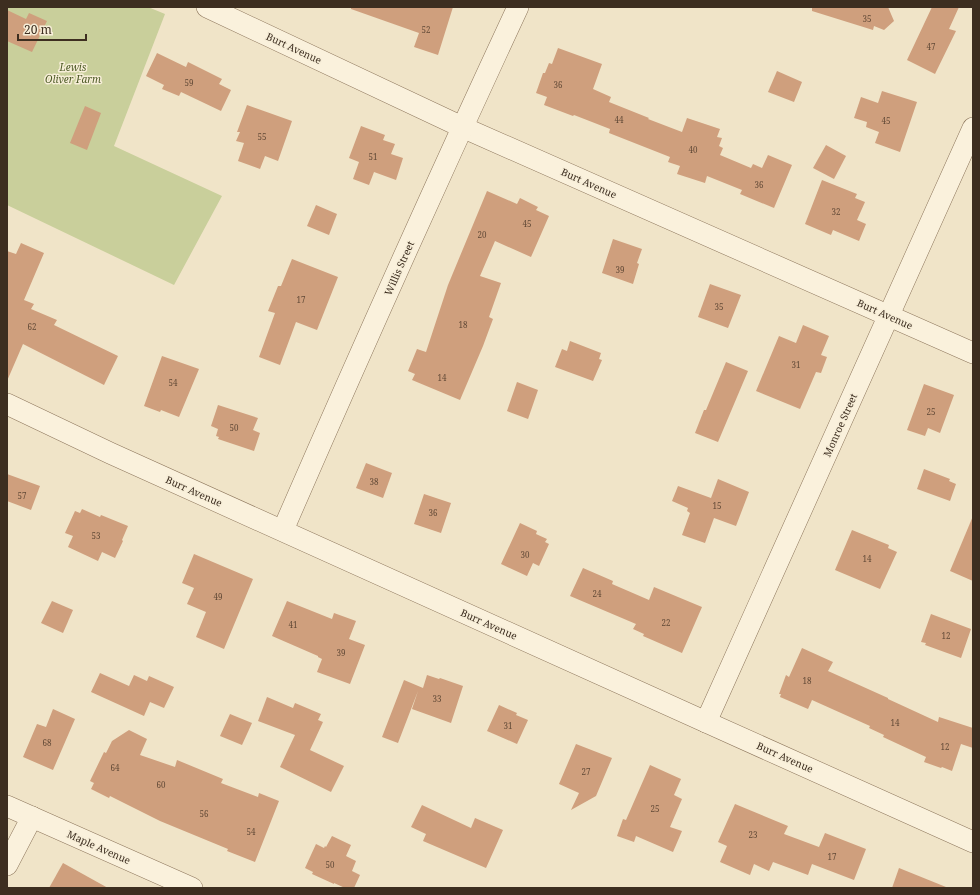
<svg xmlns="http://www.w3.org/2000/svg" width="980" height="895" viewBox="0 0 980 895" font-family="'Noto Serif',serif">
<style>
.green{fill:#c9cf9b}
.building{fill:#cf9f7d}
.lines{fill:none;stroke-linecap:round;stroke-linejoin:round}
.street-casing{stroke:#8d765c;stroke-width:22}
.street{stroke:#faf1dc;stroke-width:21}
.labels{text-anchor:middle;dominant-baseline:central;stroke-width:3;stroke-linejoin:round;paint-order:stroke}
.number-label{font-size:8px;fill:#624a37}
.street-label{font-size:10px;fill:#3d2e20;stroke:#f7eed8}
.park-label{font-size:10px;font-style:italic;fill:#4d5a26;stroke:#f7eed8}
</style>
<rect width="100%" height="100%" fill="#f0e4c8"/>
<path class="green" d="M7 7H148L165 14 114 146 222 196 174 285 7 205Z"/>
<g class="building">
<path d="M351 7H453L438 55 414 47 419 33 351 9Z"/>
<path d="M812 7H888L894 21 884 30 874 26 873 30 812 11Z"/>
<path d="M932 7H959L949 29 956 31 935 74 907 60Z"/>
<path d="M7 10 26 19 29 13 47 21 32 52 7 41Z"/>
<path d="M558 48 602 64 593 89 611 97 609 102 649 118 648 119 682 132 687 118 720 129 717 137 722 138 719 146 723 148 720 155 751 168 753 164 762 168 768 155 792 165 774 208 740 194 742 190 707 176 705 183 677 174 680 166 668 162 670 157 609 133 610 129 574 115 573 116 544 105 547 97 536 93 543 73H545L549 63 552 64Z"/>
<path d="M157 53 186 67 188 62 222 79 219 84 231 90 221 111 181 92 179 96 162 89 164 85 146 76Z"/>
<path d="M777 71 802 82 794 102 768 92Z"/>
<path d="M882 91 917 102 900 152 875 143 879 132 866 127 867 122 854 118 861 97 878 103Z"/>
<path d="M247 105 292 121 278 161 265 156 260 169 238 161 244 143 236 141 240 132H237Z"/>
<path d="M85 106 101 113 87 150 70 143Z"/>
<path d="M361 126 385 135 383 140 395 144 391 154 403 158 396 180 374 172 369 185 353 179 359 162 349 158Z"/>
<path d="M826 145 846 156 834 179 813 168Z"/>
<path d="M822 180 857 194 855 198 865 202 857 220 866 224 859 241 833 230 831 235 805 224Z"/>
<path d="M487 191 517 204 520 198 538 207 536 210 549 216 531 257 495 241 480 276 501 283 489 317 493 319 483 346 460 400 412 380 415 374 408 371 417 349 426 352 448 285Z"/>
<path d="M316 205 337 214 329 235 307 226Z"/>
<path d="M613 239 642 249 637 263 639 264 633 284 602 273Z"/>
<path d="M21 243 44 253 24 300 34 304 31 309 57 320 54 325 118 356 104 385 23 344 7 381V251L16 254Z"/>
<path d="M292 259 338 277 317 330 296 322 280 365 259 357 275 313 268 311 278 286H281Z"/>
<path d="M710 284 741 295 728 328 698 317Z"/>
<path d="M803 325 829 336 821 355 827 357 821 373 816 372 800 409 756 391 779 336 796 343Z"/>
<path d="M570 341 601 353 599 359 602 360 593 381 555 367 562 349 567 351Z"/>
<path d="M162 356 199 369 179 417 161 410 160 412 144 406Z"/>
<path d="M726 362 748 371 718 442 695 433 704 410H706Z"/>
<path d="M517 382 538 390 528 419 507 411Z"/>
<path d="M924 384 954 395 940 433 928 428 925 436 907 430Z"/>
<path d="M218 405 258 418 253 430 260 433 254 451 218 439 219 437 216 436 218 429 211 426Z"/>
<path d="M366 463 392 473 383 498 356 488Z"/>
<path d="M924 469 950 479 949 481 956 484 950 501 917 489Z"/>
<path d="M7 474 40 486 31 510 7 501Z"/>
<path d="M718 479 749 492 736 526 714 518 705 543 682 535 690 513 687 511 688 508 672 501 678 486 711 498Z"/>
<path d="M424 494 451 503 441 533 414 524Z"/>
<path d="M82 509 100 517 101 515 128 526 122 540 123 541 115 558 102 552 98 561 68 547 73 536 65 533 75 511 80 513Z"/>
<path d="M973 516V581L950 571Z"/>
<path d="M520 523 537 531 536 534 547 539 545 542 549 544 539 566 533 563 527 576 501 564Z"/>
<path d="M852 530 889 545 888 548 897 552 880 589 835 570Z"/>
<path d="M194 554 253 579 224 649 196 637 206 612 187 604 194 588 182 583Z"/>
<path d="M583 568 613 581 612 584 649 600 654 587 702 607 682 653 643 636 644 634 633 629 636 624 570 596Z"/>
<path d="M52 601 73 610 63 633 41 623Z"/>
<path d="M287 601 332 619 334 613 356 621 349 639 365 645 350 684 317 672 322 659 318 657V656L272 636Z"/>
<path d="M931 614 971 629 961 658 925 645 926 643 921 642Z"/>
<path d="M802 648 833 662 828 671 888 698V699L938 722 939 717 973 728V748L961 744 952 771 942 767 941 768 924 762 926 757 883 737 884 735 869 728 870 726 812 700 808 709 780 697 781 694H779L786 675 789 677Z"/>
<path d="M100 673 129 686 134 675 147 681 149 676 174 687 164 708 150 702 144 716 91 692Z"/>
<path d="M427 675 439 679 440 678 463 686 451 723 412 709 418 691 398 743 382 737 404 680 423 688Z"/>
<path d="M267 697 293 708 295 703 321 714 318 720 323 722 310 750 344 766 331 792 280 767 295 735 258 721Z"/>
<path d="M499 705 517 713 516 715 528 720 517 744 487 731Z"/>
<path d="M53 709 75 719 53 770 23 757 37 724 46 727Z"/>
<path d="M230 714 252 723 242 745 220 736Z"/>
<path d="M129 730 147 739 140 755 175 767 177 760 223 779 221 783 258 797 259 793 279 801 255 862 227 851 228 849 160 821 110 796 109 798 91 789 94 783 90 781 104 752 106 753 112 741Z"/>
<path d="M576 744 612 758 596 796 571 810 579 793 559 784Z"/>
<path d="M650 765 681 779 674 795 682 799 670 827 682 831 673 852 636 836 634 842 617 836 623 819 626 820Z"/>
<path d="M735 804 788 826 784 834 819 847 825 833 866 849 854 880 812 864 808 875 773 862 769 871 754 864 750 875 720 862 727 846 718 842Z"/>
<path d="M422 805 471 828 475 818 503 830 486 868 423 841 426 834 411 827Z"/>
<path d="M332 836 351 845 346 856 356 861 352 871 360 875 354 888H345L334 883V884L312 874 313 872 305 868 316 844 324 848 325 846 326 847Z"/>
<path d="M63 863 108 888H49Z"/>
<path d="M899 868 946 887V888H892Z"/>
</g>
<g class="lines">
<defs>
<g id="street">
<path d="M207 7 462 127 973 353"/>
<path d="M7 404 110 453 706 722 973 842"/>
<path d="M283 530C359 355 437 181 518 7"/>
<path d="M706 722 973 128"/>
<path d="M7 806 192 888"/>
<path d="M7 865 32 817"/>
</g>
</defs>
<use href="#street" class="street-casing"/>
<use href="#street" class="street"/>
</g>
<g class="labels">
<g class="number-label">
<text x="867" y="18">35</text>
<text x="426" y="29">52</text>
<text x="931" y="46">47</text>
<text x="189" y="82">59</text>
<text x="558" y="84">36</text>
<text x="619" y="119">44</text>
<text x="886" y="120">45</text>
<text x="262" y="136">55</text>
<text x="693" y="149">40</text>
<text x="373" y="156">51</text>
<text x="759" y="184">36</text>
<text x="836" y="211">32</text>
<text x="527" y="223">45</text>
<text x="482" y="234">20</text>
<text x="620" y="269">39</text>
<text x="301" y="299">17</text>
<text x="719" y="306">35</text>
<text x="463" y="324">18</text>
<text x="32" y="326">62</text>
<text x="796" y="364">31</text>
<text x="442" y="377">14</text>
<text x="173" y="382">54</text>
<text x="931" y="411">25</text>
<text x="234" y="427">50</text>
<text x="374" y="481">38</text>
<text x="22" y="495">57</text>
<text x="717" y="505">15</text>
<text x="433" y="512">36</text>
<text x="96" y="535">53</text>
<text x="525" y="554">30</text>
<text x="867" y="558">14</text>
<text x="597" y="593">24</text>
<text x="218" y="596">49</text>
<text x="666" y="622">22</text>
<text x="293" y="624">41</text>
<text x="946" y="635">12</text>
<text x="341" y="652">39</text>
<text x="807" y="680">18</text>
<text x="437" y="698">33</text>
<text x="895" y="722">14</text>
<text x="508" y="725">31</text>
<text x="47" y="742">68</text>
<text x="945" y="746">12</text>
<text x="115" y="767">64</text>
<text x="586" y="771">27</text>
<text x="161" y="784">60</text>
<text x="655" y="808">25</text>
<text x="204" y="813">56</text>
<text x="251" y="831">54</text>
<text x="753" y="834">23</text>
<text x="832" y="856">17</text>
<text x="330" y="864">50</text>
</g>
<g class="street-label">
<text transform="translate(294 48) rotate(25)">Burt Avenue</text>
<text transform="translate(589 183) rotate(24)">Burt Avenue</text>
<text transform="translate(399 268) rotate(-66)">Willis Street</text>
<text transform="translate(885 314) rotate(24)">Burt Avenue</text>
<text transform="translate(840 425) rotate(-66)">Monroe Street</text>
<text transform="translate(194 491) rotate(24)">Burr Avenue</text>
<text transform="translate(489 624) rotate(24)">Burr Avenue</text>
<text transform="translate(785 757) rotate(24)">Burr Avenue</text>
<text transform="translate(99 847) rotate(24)">Maple Avenue</text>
</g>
<g class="park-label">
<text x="73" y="67">Lewis<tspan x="73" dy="12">Oliver Farm</tspan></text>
</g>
</g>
<rect width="980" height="895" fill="none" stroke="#3d2e20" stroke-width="16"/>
<path d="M18 34v6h68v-6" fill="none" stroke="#3d2e20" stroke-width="2"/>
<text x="24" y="34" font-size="12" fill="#3d2e20" stroke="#f7eed8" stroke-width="3" paint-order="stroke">20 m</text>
</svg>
